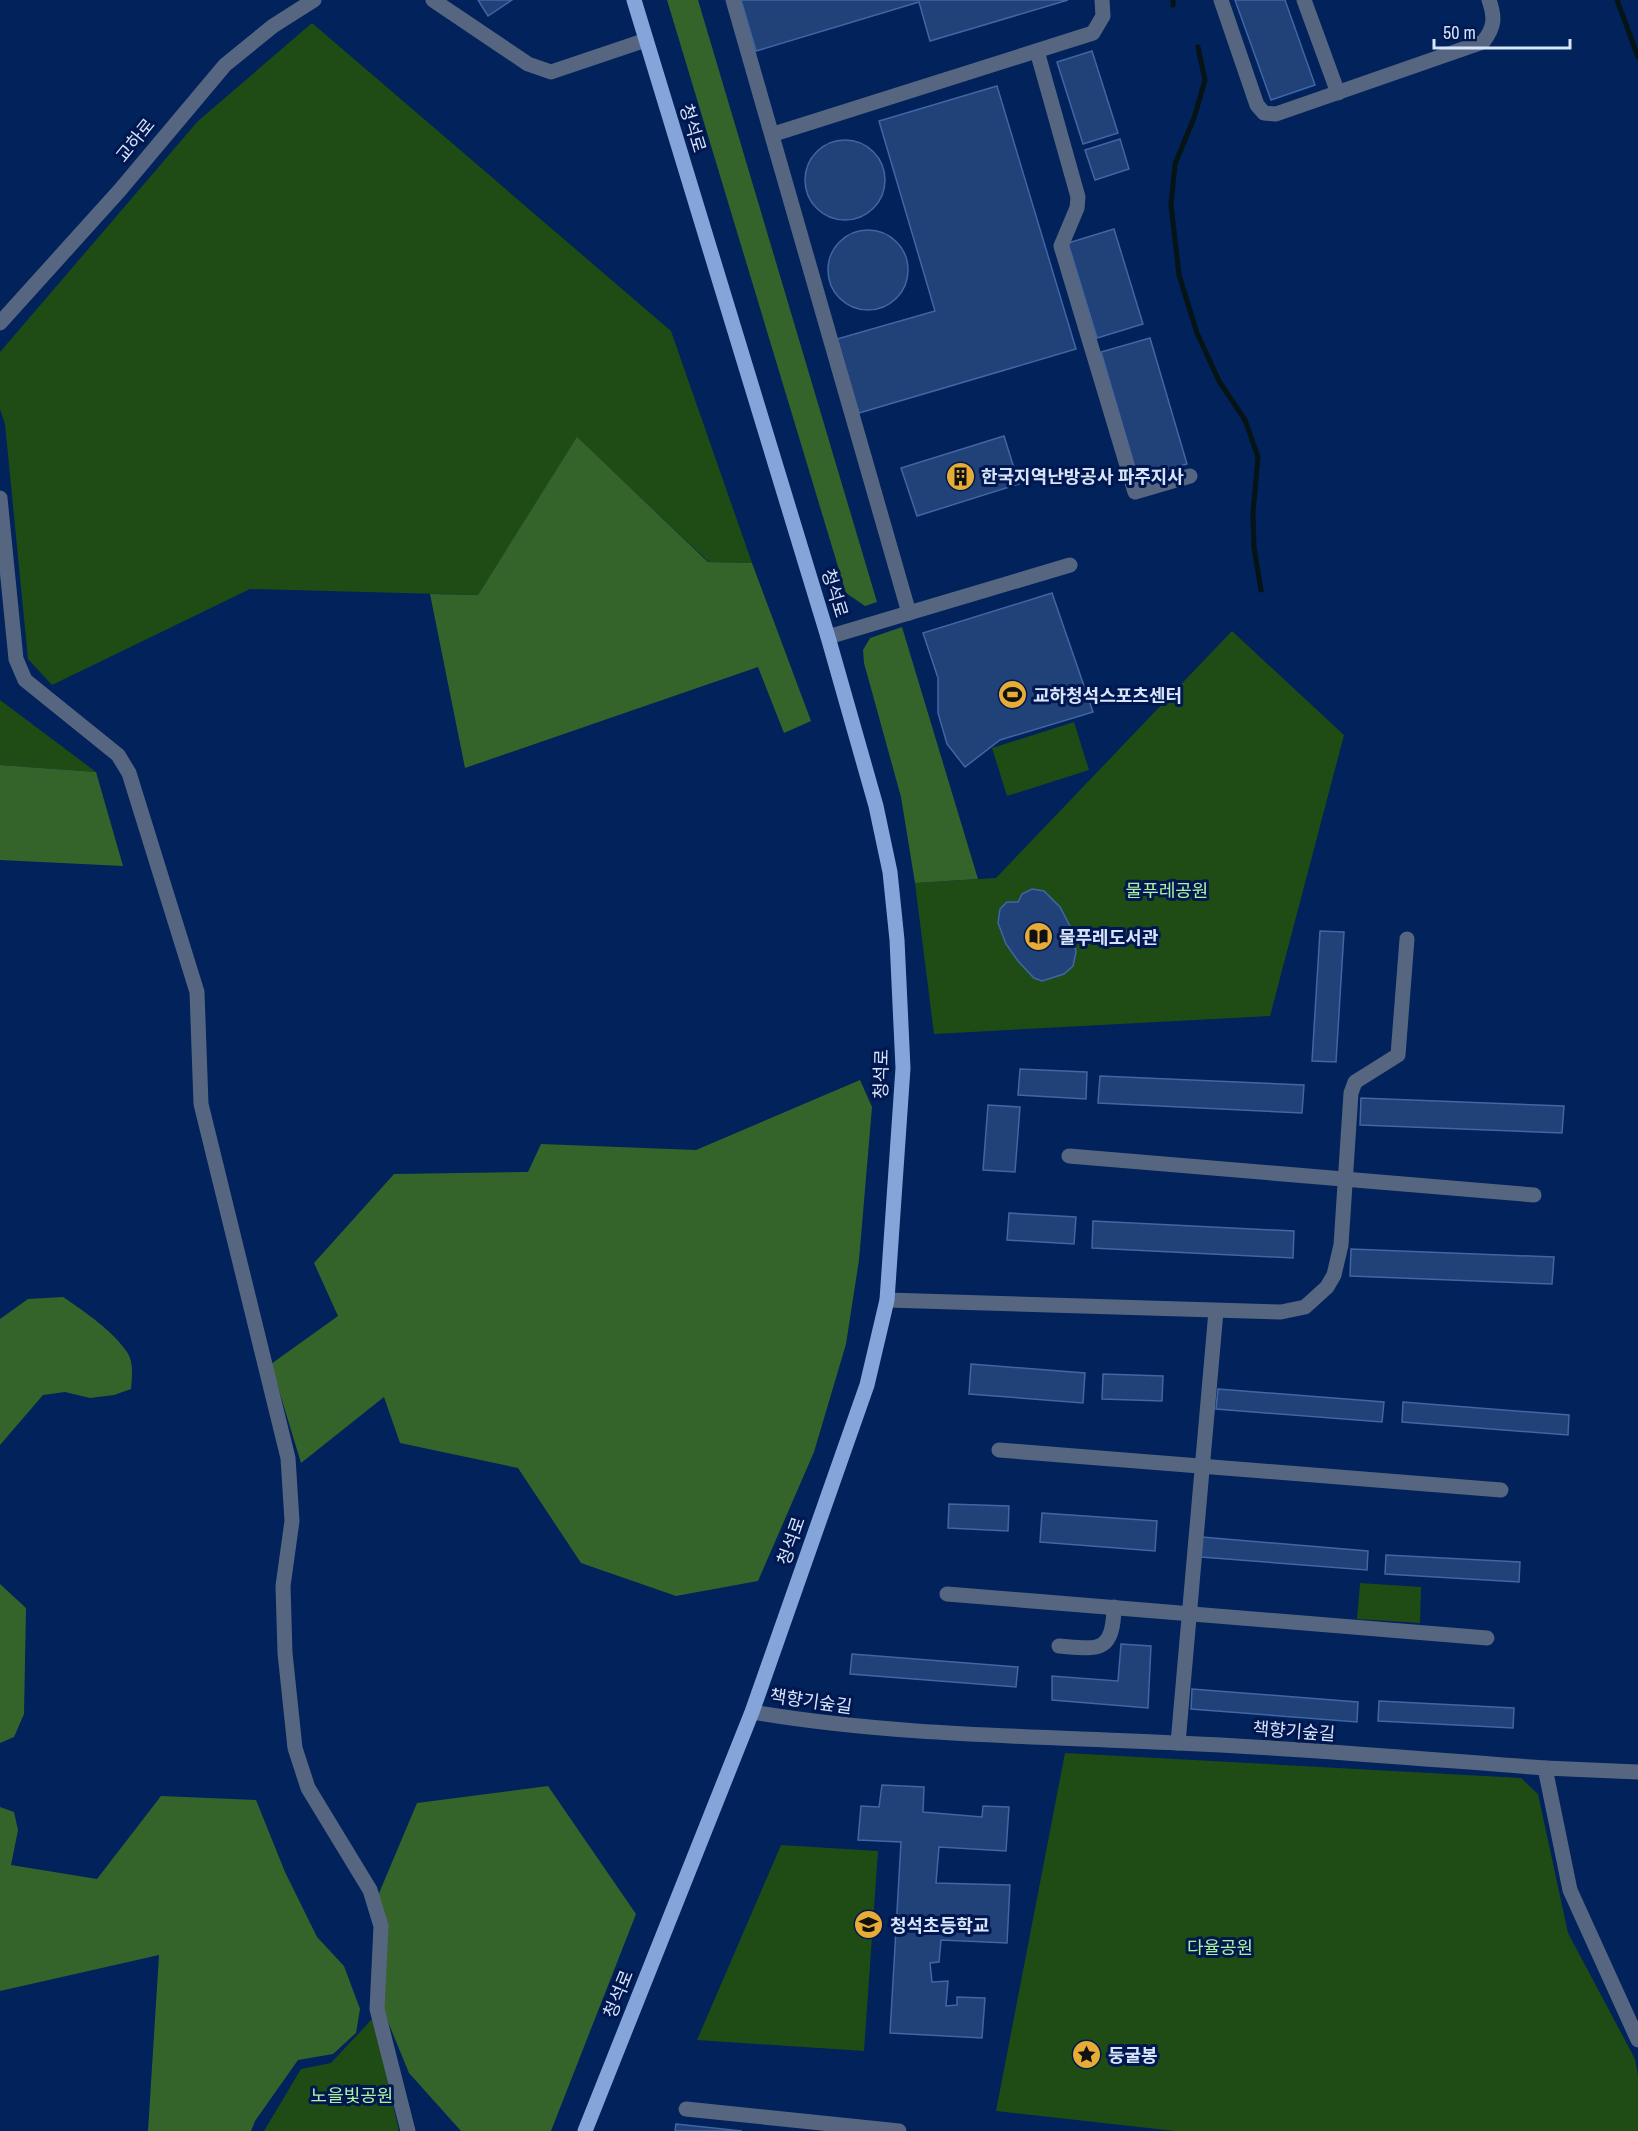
<svg xmlns="http://www.w3.org/2000/svg" width="1638" height="2131" viewBox="0 0 1638 2131" font-family="'Archivo Narrow','Noto Sans KR',sans-serif">
<style>
.green{fill:#1f4c15}
.forest{fill:#35642b}
.lines{fill:none;stroke-linecap:round;stroke-linejoin:round}
.stream{stroke:#061415;stroke-width:5}
.building{fill:#214279;stroke:#4066a5;stroke-width:1.5}
.minor{stroke:#576680;stroke-width:15}
.major{stroke:#85a5da;stroke-width:15}
.labels{text-anchor:middle;dominant-baseline:central;stroke-width:6;stroke-linejoin:round;paint-order:stroke}
.street-label{font-size:18px;fill:#d7e4fa;stroke:#00174f}
.poi-label{font-size:18px;font-weight:bold;fill:#d7e4fa;stroke:#00174f;text-anchor:start}
.park-label{font-size:18px;fill:#adf29e;stroke:#00174f}
</style>
<rect width="100%" height="100%" fill="#01225b"/>
<g class="green">
<path d="M312 23 671 331 752 563 709 562 577 438 478 595 250 589 52 685 28 659 5 424 0 409V352L198 121Z"/>
<path d="M1232 631 1344 735 1270 1016 934 1034 915 883 996 878Z"/>
<path d="M0 700 96 772 0 765Z"/>
<path d="M1074 722 1089 770 1007 796 992 748Z"/>
<path d="M1360 1583 1421 1587 1420 1623 1357 1619Z"/>
<path d="M1065 1753 1521 1778 1538 1794 1568 1933 1635 2059 1638 2076V2131H1175L996 2111Z"/>
<path d="M781 1845 878 1851 864 2051 697 2040Z"/>
<path d="M373 2018 399 2131H264L301 2069 331 2063Z"/>
</g>
<g class="forest">
<path d="M667 0H698L877 602 865 606 846 593Z"/>
<path d="M577 437 708 562 752 563 811 721 784 733 758 667 465 768 430 594 478 595Z"/>
<path d="M902 627 978 879 915 883 901 797 864 663 863 650 870 638Z"/>
<path d="M0 765 96 772 123 866 0 860Z"/>
<path d="M860 1080 872 1107 859 1260 846 1344 814 1452 758 1581 676 1596 581 1563 518 1468 400 1443 384 1397 301 1463 271 1364 338 1316 314 1263 394 1174 528 1172 541 1144 696 1150Z"/>
<path d="M63 1297C85 1312 112 1330 127 1352 134 1362 132 1377 131 1389L114 1395 90 1398 65 1392 43 1395 0 1445V1319L28 1299Z"/>
<path d="M0 1584 26 1608 24 1714 14 1737 0 1743Z"/>
<path d="M548 1786 636 1914 551 2131H461L409 2073 374 1988V1905L417 1803Z"/>
<path d="M161 1796 256 1800 285 1872 317 1937 344 1966 360 2009 356 2033 333 2054 298 2060 255 2121 251 2131H148L159 1955 0 1991V1807L14 1812 18 1830 11 1865 97 1879Z"/>
</g>
<g class="lines">
<g class="stream">
<path d="M1173 0V5"/>
<path d="M1617 0 1638 57"/>
<path d="M1198 47 1205 80 1194 118 1175 164 1171 205 1179 275 1197 333 1219 381 1245 420 1258 457 1253 512 1254 548 1261 590"/>
</g>
</g>
<g class="building">
<path d="M478 0H512L488 16Z"/>
<path d="M741 0H1068L930 41 919 2 756 51Z"/>
<path d="M1235 0H1285L1315 85 1271 100Z"/>
<path d="M1092 51 1118 133 1083 144 1057 62Z"/>
<path d="M997 86 1076 349 859 413 837 339 935 311 879 121Z"/>
<path d="M1120 139 1129 169 1095 180 1085 150Z"/>
<circle cx="845" cy="180" r="40"/>
<path d="M1114 229 1143 324 1097 338 1068 243Z"/>
<circle cx="868" cy="270" r="40"/>
<path d="M1150 338 1187 464 1138 478 1101 352Z"/>
<path d="M1004 436 1019 484 917 516 901 468Z"/>
<path d="M1052 593 1093 712 1000 740 965 767 947 744 938 713V678L923 633Z"/>
<path d="M1032 889 1044 891 1060 907 1072 930 1076 952 1073 966 1064 974 1042 981 1034 978 1018 961 1006 944 998 923 1000 909 1007 902H1018L1022 894Z"/>
<path d="M1320 931 1344 932 1336 1062 1312 1061Z"/>
<path d="M1020 1069 1087 1072 1086 1099 1018 1095Z"/>
<path d="M1100 1076 1304 1085 1302 1113 1098 1103Z"/>
<path d="M1361 1098 1564 1106 1562 1133 1360 1125Z"/>
<path d="M988 1105 1020 1107 1015 1172 983 1170Z"/>
<path d="M1009 1213 1076 1217 1074 1244 1007 1240Z"/>
<path d="M1093 1221 1294 1231 1293 1258 1092 1248Z"/>
<path d="M1351 1249 1554 1257 1552 1284 1350 1276Z"/>
<path d="M971 1364 1085 1373 1083 1403 969 1394Z"/>
<path d="M1103 1374 1163 1376 1162 1401 1102 1399Z"/>
<path d="M1218 1389 1384 1402 1382 1422 1216 1409Z"/>
<path d="M1403 1402 1569 1415 1568 1435 1402 1422Z"/>
<path d="M949 1504 1009 1506 1008 1531 948 1528Z"/>
<path d="M1042 1513 1157 1521 1155 1551 1040 1542Z"/>
<path d="M1202 1537 1368 1551 1367 1570 1201 1557Z"/>
<path d="M1386 1555 1520 1562 1519 1582 1385 1574Z"/>
<path d="M1121 1644 1151 1646 1148 1708 1052 1700V1676L1118 1681Z"/>
<path d="M852 1654 1018 1667 1016 1687 850 1674Z"/>
<path d="M1192 1689 1358 1702 1357 1722 1191 1709Z"/>
<path d="M1379 1701 1514 1708 1513 1728 1378 1721Z"/>
<path d="M882 1785 924 1787 923 1812 982 1817 983 1806 1009 1807 1006 1851 939 1847 936 1883 1010 1885 1007 1943 941 1940 939 1962 930 1963 932 1982 948 1981 946 2006 957 2005V1997L985 1998 982 2038 890 2033 901 1842 858 1840 861 1806 879 1807Z"/>
<path d="M676 2124 742 2131H675Z"/>
</g>
<g class="lines">
<g class="minor">
<path d="M433 0 528 64 551 72 646 40"/>
<path d="M733 0 909 613"/>
<path d="M1221 0 1257 105 1264 113 1276 114 1483 42C1495 27 1495 17 1489 0"/>
<path d="M1304 0 1338 93"/>
<path d="M1037 51 1078 197 1077 208 1061 246 1135 492 1190 476"/>
<path d="M774 134 1093 33 1103 16 1102 0"/>
<path d="M0 323 120 190 225 65 273 26 314 0"/>
<path d="M0 498 16 659 25 680 118 755 129 773 197 992 201 1104 288 1458 292 1521 283 1586 285 1653 295 1748 308 1788 370 1890 381 1926 377 2009 408 2131"/>
<path d="M828 637 1070 565"/>
<path d="M1069 1156 1534 1195"/>
<path d="M887 1300 1281 1312 1305 1307 1327 1287 1334 1275 1341 1245 1351 1093 1355 1082 1398 1055 1407 939"/>
<path d="M999 1450 1501 1490"/>
<path d="M947 1594 1487 1638"/>
<path d="M1059 1646C1098 1649 1113 1654 1114 1607"/>
<path d="M752 1712C893 1736 1036 1736 1178 1743 1300 1748 1423 1759 1545 1768L1570 1890 1638 2040"/>
<path d="M1178 1743 1216 1311"/>
<path d="M1545 1768 1638 1772"/>
<path d="M686 2109 899 2131"/>
</g>
<path class="major" d="M585 2131 752 1712 867 1385 887 1300 903 1068 897 940 890 872 876 806 828 637 634 0"/>
</g>
<defs>
<symbol id="building-disc" viewBox="-11 -11 22 22"><circle r="9.5" fill="#e7ac36" stroke="#00174f"/><path d="M-4-6H4V6H1V3H-1V6H-4ZM-2.5-4.3h1.7v1.8h-1.7ZM.8-4.3h1.7v1.8H.8ZM-2.5-1h1.7V.8h-1.7ZM.8-1h1.7V.8H.8Z" fill="#111"/></symbol>
<symbol id="stadium-disc" viewBox="-11 -11 22 22"><circle r="9.5" fill="#e7ac36" stroke="#00174f"/><path d="M0-5a6.5 5 0 1 0 0 10a6.5 5 0 1 0 0-10ZM-3.5-1.8h7v3.6h-7Z" fill="#111"/></symbol>
<symbol id="library-disc" viewBox="-11 -11 22 22"><circle r="9.5" fill="#e7ac36" stroke="#00174f"/><path d="M-6-4Q-3-5.5-.7-3.5V5Q-3 3-6 4ZM6-4Q3-5.5 .7-3.5V5Q3 3 6 4Z" fill="#111"/></symbol>
<symbol id="school-disc" viewBox="-11 -11 22 22"><circle r="9.5" fill="#e7ac36" stroke="#00174f"/><path d="M0-5L7-2L0 1L-7-2ZM-4 1L0 2.5L4 1V4Q0 6-4 4Z" fill="#111"/></symbol>
<symbol id="sight-disc" viewBox="-11 -11 22 22"><circle r="9.5" fill="#e7ac36" stroke="#00174f"/><path d="M0-6L1.8-2.2L6-1.7L2.9 1.2L3.7 5.4L0 3.3L-3.7 5.4L-2.9 1.2L-6-1.7L-1.8-2.2Z" fill="#111"/></symbol>
</defs>
<g fill-rule="evenodd">
<use href="#building-disc" x="944" y="460" width="33" height="33"/>
<use href="#stadium-disc" x="996" y="678" width="33" height="33"/>
<use href="#library-disc" x="1022" y="920" width="33" height="33"/>
<use href="#school-disc" x="852" y="1908" width="33" height="33"/>
<use href="#sight-disc" x="1070" y="2038" width="33" height="33"/>
</g>
<g class="labels">
<g class="street-label">
<text transform="translate(693 128) rotate(73)">청석로</text>
<text transform="translate(135 140) rotate(-51)">교하로</text>
<text transform="translate(835 593) rotate(73)">청석로</text>
<text transform="translate(881 1074) rotate(-89)">청석로</text>
<text transform="translate(791 1541) rotate(-71)">청석로</text>
<text transform="translate(811 1701) rotate(8)">책향기숲길</text>
<text transform="translate(1294 1731) rotate(4)">책향기숲길</text>
<text transform="translate(618 1994) rotate(-68)">청석로</text>
</g>
<g class="poi-label">
<text x="981" y="476">한국지역난방공사 파주지사</text>
<text x="1033" y="695">교하청석스포츠센터</text>
<text x="1059" y="937">물푸레도서관</text>
<text x="890" y="1925">청석초등학교</text>
<text x="1108" y="2055">둥굴봉</text>
</g>
<g class="park-label">
<text x="1167" y="890">물푸레공원</text>
<text x="1220" y="1947">다율공원</text>
<text x="352" y="2095">노을빛공원</text>
</g>
</g>
<path d="M1434 39v9h136v-9" fill="none" stroke="#d7e4fa" stroke-width="3"/>
<text x="1443" y="39" font-size="18" fill="#d7e4fa" stroke="#00174f" stroke-width="4.5" paint-order="stroke">50 m</text>
</svg>
